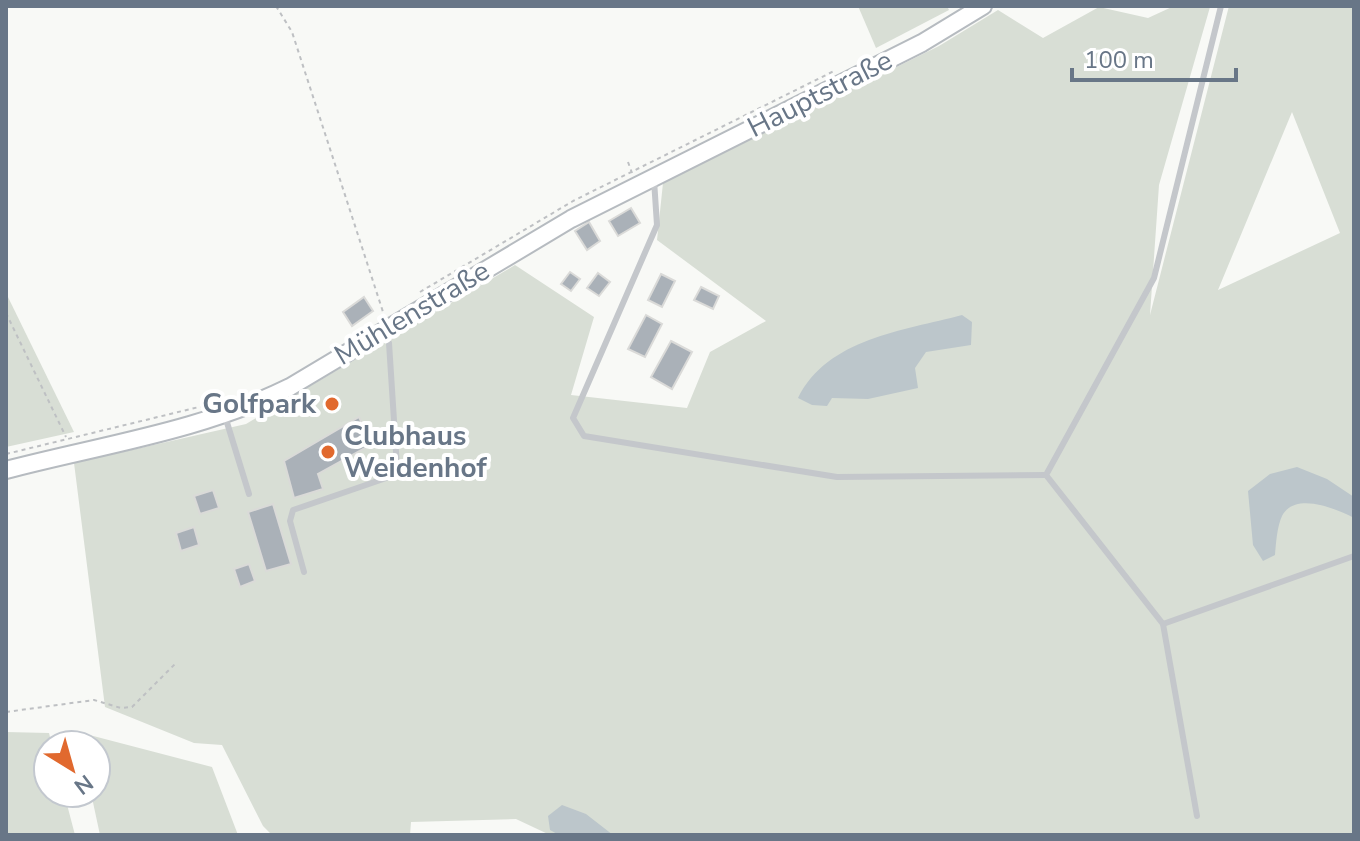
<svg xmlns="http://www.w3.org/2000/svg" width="1360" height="841" viewBox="0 0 1360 841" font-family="'Nunito Sans',sans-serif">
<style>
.green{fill:#d8ded5;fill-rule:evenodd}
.water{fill:#bcc6cb}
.building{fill:#aab1b8;stroke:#dadad8;stroke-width:2}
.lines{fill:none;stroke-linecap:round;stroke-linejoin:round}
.secondary-casing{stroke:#b6bbc0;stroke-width:20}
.path{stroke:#bec0c3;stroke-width:2;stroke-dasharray:4 4;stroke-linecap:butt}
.lane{stroke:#c4c7cb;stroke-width:6}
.secondary{stroke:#fff;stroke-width:16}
.poi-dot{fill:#e1692e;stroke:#fff;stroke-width:3}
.labels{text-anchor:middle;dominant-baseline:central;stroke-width:8;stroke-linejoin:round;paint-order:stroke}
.street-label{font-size:28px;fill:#687687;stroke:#fff}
.poi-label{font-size:28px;font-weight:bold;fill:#687687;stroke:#fff;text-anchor:end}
</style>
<rect width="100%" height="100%" fill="#f8f9f6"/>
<g class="green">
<path d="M858 6H947L949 10 876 48Z"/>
<path d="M1174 6 1210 7 1159 185 1150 315 1229 6H1354V835H550L516 819 411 822 410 835H272L263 826 222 745 194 743 105 707 74 463 246 424 515 265 594 317 571 395 687 408 710 352 766 321 657 240 663 183 939 46 998 10 1043 38 1099 7 1148 18ZM1292 112 1340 233 1218 290Z"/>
<path d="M6 293 74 432 6 447Z"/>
<path d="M6 732 49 733 52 745H48V793H64L75 835H6Z"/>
<path d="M78 732 212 767 238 835H100L91 793H96V745H81Z"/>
</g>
<g class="water">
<path d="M962 315 972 322 971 345 926 352 915 368 918 388 868 399 832 398 827 406 812 405 798 398C828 338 903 331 962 315Z"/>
<path d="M1297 467 1327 479 1354 497V518C1337 509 1295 491 1282 516 1277 527 1276 543 1275 555L1263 561 1253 545 1248 491 1270 474Z"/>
<path d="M562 805 586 814 613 835H559L550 830 548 816Z"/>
</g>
<g class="building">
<path d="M631 208 640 223 618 236 609 221Z"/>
<path d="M589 222 600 241 587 250 575 231Z"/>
<path d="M570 272 580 279 571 291 561 284Z"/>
<path d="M598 273 610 282 599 296 587 288Z"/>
<path d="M661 274 675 281 662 307 648 300Z"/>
<path d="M701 287 719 296 713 309 694 300Z"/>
<path d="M364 297 373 311 352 326 343 312Z"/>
<path d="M646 315 662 324 645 357 628 349Z"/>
<path d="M671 341 692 352 672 389 651 377Z"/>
<path d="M359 417 372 444 318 474 323 489 294 498 284 461Z"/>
<path d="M213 490 219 508 200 514 194 496Z"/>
<path d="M273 504 291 564 266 571 248 512Z"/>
<path d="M194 527 199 545 181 551 176 533Z"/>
<path d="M249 564 255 581 240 587 234 569Z"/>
</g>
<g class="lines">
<defs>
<path id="secondary" d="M6 470C101 445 201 431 290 387L571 219 922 43 983 6"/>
</defs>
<use href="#secondary" class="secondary-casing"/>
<g class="path">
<path d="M276 6 292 32 384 315"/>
<path d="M628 162 632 173"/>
<path d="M420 292 573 201 834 71"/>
<path d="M6 313 66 437"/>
<path d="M6 454 203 406"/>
<path d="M6 712 94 700 121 708 132 707 175 664"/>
</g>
<g class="lane">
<path d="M654 180 657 225 573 418 584 436 837 477 1046 475"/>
<path d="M225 416 249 494"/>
<path d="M304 572 290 521 293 510 395 475 397 467 389 343 384 334"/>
<path d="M1163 624 1354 556"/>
<path d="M1197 816 1163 624 1046 475 1154 278 1221 6"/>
</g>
<use href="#secondary" class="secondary"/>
</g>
<g class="poi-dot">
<circle cx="332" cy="404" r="8"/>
<circle cx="328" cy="452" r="8"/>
</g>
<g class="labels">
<g class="street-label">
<text transform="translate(820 94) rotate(-27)">Hauptstraße</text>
<text transform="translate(412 313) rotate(-31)">Mühlenstraße</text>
</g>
<g class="poi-label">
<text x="316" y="404">Golfpark</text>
<text x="344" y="436" text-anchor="start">Clubhaus<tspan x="344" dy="32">Weidenhof</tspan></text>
</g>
</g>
<rect width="1360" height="841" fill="none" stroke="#687687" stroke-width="16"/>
<g transform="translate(72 769) rotate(143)"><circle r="38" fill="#ffffff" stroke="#c3c8cf" stroke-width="2"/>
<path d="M0-6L14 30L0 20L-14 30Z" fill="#e1692e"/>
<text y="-12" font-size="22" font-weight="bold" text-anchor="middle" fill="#687687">N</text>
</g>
<path d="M1072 68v12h164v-12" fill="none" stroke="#687687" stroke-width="4"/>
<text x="1084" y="68" font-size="24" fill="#687687" stroke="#ffffff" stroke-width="6" paint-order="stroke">100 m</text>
</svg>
